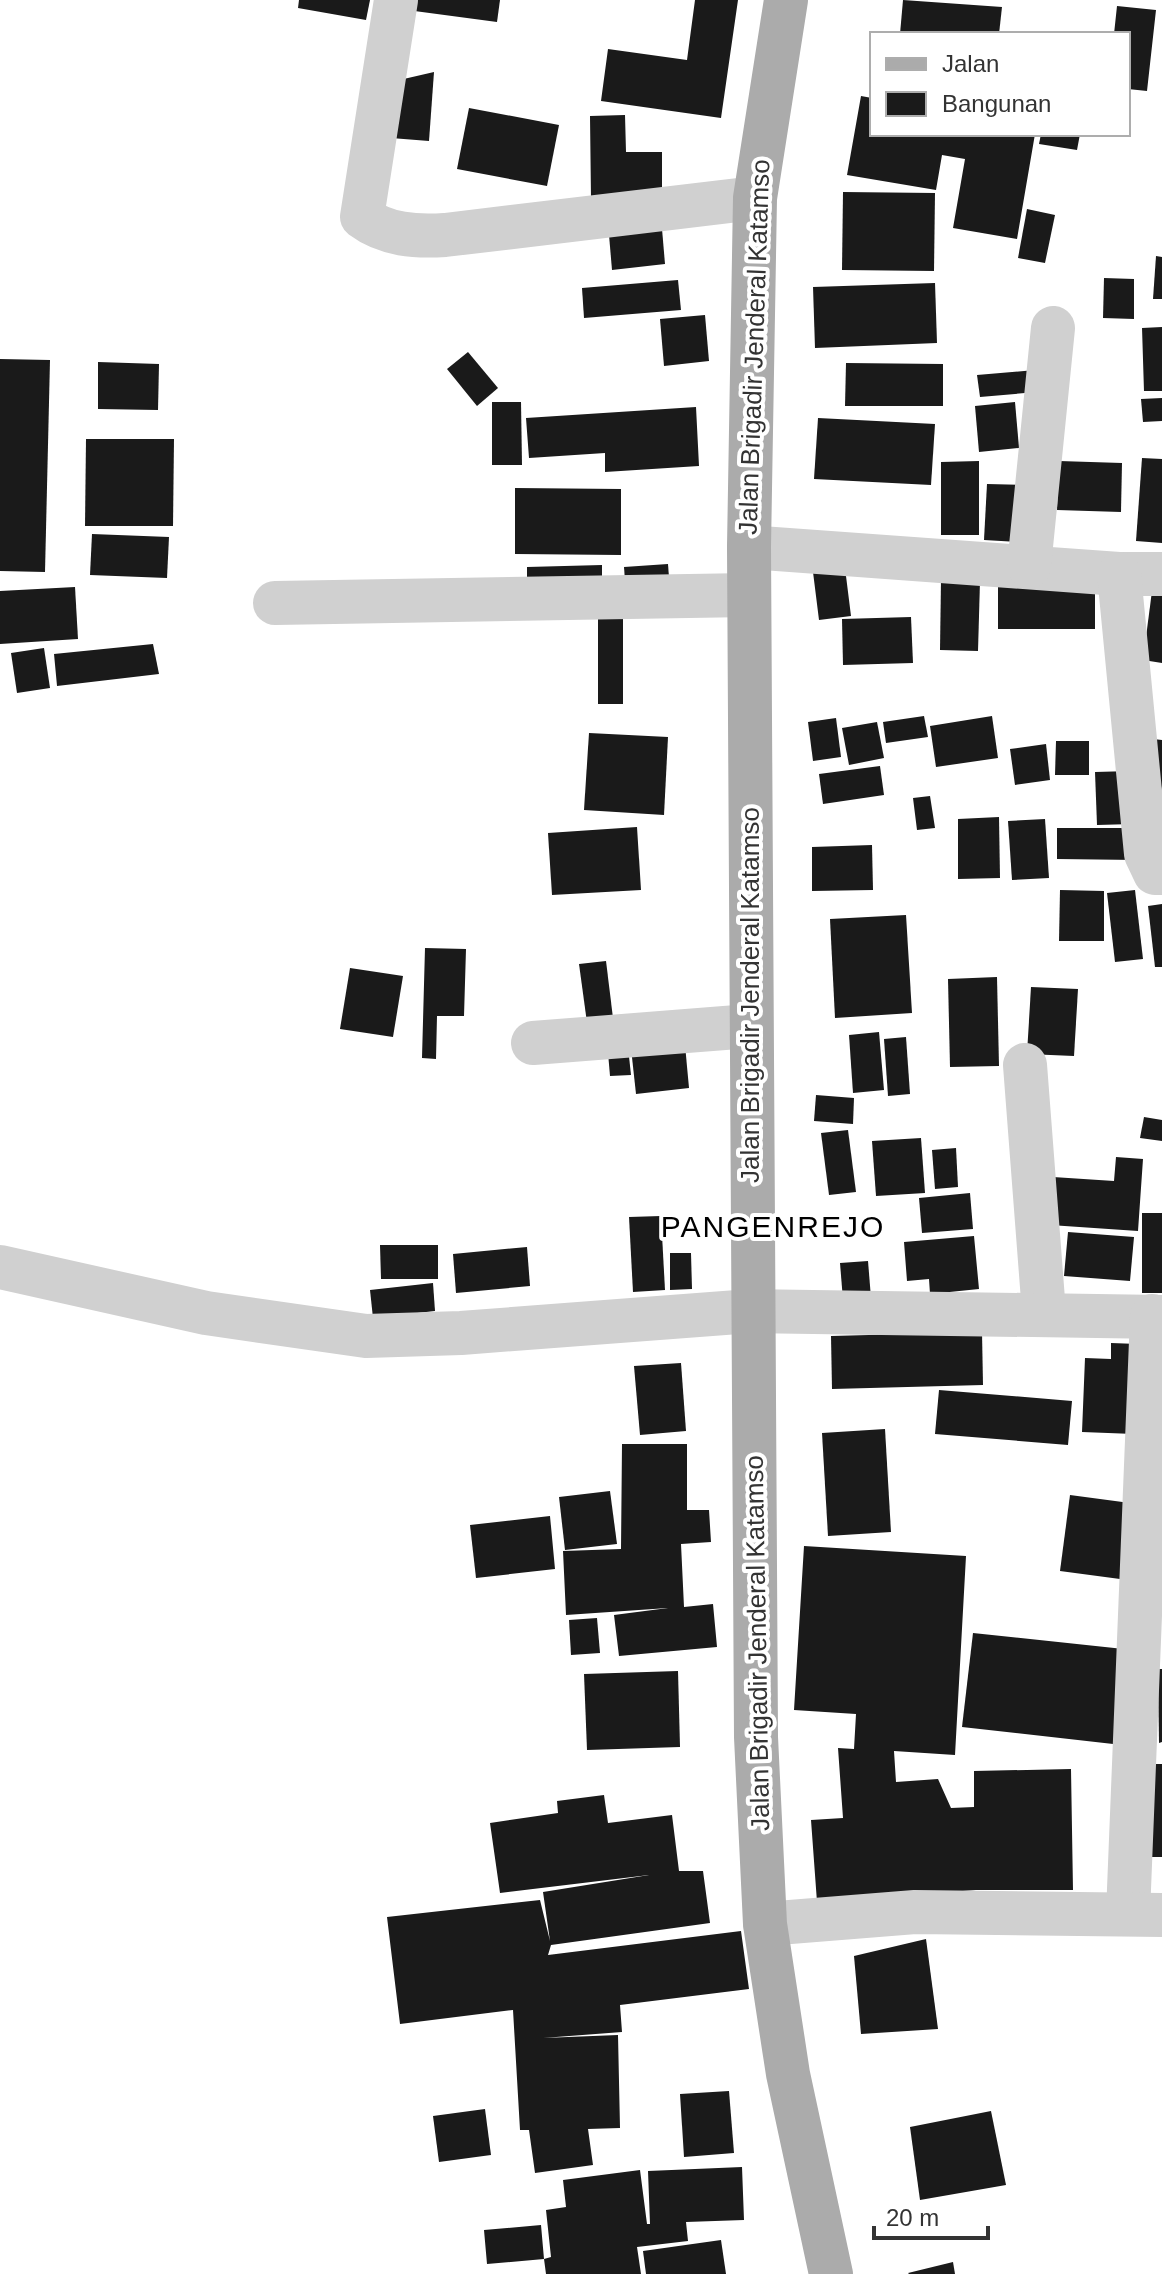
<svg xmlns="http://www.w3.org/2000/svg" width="1162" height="2274" viewBox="0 0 1162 2274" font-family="Helvetica,sans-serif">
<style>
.building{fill:#1a1a1a}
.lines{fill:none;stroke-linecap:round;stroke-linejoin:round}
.minor{stroke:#d0d0d0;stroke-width:44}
.major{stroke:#ababab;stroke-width:44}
.labels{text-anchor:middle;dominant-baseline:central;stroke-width:8;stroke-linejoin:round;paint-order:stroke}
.street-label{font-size:26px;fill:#333;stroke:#fff}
.quarter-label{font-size:30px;letter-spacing:2px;fill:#000;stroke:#fff}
</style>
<rect width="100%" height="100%" fill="#fff"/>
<g class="building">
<path d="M299 0H370L366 20 298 8Z"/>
<path d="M409 0H500L497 22 407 10Z"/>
<path d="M695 0H738L721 118 601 101 608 49 687 60Z"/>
<path d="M903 0 1002 7 999 34H900Z"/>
<path d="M1117 6 1156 10 1147 91 1128 89V34H1114Z"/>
<path d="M434 72 429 141 391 138 395 81Z"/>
<path d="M861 96 872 98V134H1035L1017 239 953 228 965 159 942 155 936 190 847 175Z"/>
<path d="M469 108 559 125 547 186 457 169Z"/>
<path d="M625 115 626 152H662V198L591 199 590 116Z"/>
<path d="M1041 134H1080L1077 150 1039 144Z"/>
<path d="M843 192 935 193 934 271 842 270Z"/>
<path d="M1027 209 1055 215 1045 263 1018 258Z"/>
<path d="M661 217 665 264 612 270 608 223Z"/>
<path d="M1156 256 1162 257V299H1153Z"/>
<path d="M1104 278 1134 279V319L1103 318Z"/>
<path d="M678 280 681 310 584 318 582 288Z"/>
<path d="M935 283 937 343 815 348 813 287Z"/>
<path d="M705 315 709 361 664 366 660 319Z"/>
<path d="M1162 327V391H1144L1142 328Z"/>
<path d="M468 352 498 388 477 406 447 369Z"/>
<path d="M0 359 50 360 45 572 0 571Z"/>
<path d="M98 362 159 364 158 410 98 409Z"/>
<path d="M846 363 943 364V406H845Z"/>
<path d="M1035 370 1037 392 980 397 977 375Z"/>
<path d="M1162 398V421L1143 422 1141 399Z"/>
<path d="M492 402H521L522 465H492Z"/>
<path d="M1015 402 1019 448 979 452 975 406Z"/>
<path d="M696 407 699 466 605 472V453L529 458 526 418Z"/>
<path d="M818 418 935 424 931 485 814 479Z"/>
<path d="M86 439H174L173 526H85Z"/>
<path d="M1142 458 1162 459V543L1136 541Z"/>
<path d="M979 461V535H941V462Z"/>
<path d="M1059 461 1122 463 1121 512 1057 510Z"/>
<path d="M987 484 1023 485 1020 542 984 540Z"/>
<path d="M515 488 621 489V555L515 554Z"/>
<path d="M92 534 169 537 167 578 90 575Z"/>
<path d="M844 560 851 616 819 620 812 564Z"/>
<path d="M668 564 670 591 626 594 624 567Z"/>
<path d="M602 565V590L527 591V567Z"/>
<path d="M941 580 980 581 978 651 940 650Z"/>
<rect x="998" y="582" width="97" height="47"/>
<path d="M75 587 78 639 0 644V591Z"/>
<path d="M1152 591 1162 592V663L1143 660Z"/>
<rect x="598" y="609" width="25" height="95"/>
<path d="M911 617 913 663 843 665 842 619Z"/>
<path d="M153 644 159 674 57 686 54 654Z"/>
<path d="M44 648 50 688 17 693 11 653Z"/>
<path d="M924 716 928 737 886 743 883 722Z"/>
<path d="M992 716 998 758 936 767 930 726Z"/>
<path d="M836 718 841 757 813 761 808 722Z"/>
<path d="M877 722 884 758 849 765 842 728Z"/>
<path d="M589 733 668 737 664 815 584 810Z"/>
<path d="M1153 739 1162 740V792Z"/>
<path d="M1056 741H1089V775H1055Z"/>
<path d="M1046 744 1050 780 1015 785 1010 749Z"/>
<path d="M880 766 884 795 823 804 819 774Z"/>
<path d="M1131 771 1133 824 1097 825 1095 772Z"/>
<path d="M930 796 935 828 917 830 913 798Z"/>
<path d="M999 817 1000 878 958 879V819Z"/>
<path d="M1045 819 1049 878 1012 880 1008 821Z"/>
<path d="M637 827 641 890 552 895 548 833Z"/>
<path d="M1057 828H1137V860L1057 859Z"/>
<path d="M872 845 873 890 812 891V847Z"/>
<path d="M1060 890 1104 891V941H1059Z"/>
<path d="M1135 890 1143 959 1115 962 1107 893Z"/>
<path d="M1162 904V967H1155L1148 906Z"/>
<path d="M906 915 912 1013 835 1018 830 919Z"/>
<path d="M425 948 466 949 464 1016H437L436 1059 422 1058Z"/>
<path d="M606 961 614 1026 588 1030 579 964Z"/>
<path d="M350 968 403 976 393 1037 340 1029Z"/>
<path d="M997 977 999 1066 950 1067 948 979Z"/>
<path d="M1031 987 1078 989 1074 1056 1027 1054Z"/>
<path d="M879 1032 884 1090 853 1093 849 1035Z"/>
<path d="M684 1034 689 1088 636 1094 630 1039Z"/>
<path d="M906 1037 910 1094 888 1096 884 1039Z"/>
<path d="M627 1038 631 1075 610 1076 607 1041Z"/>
<path d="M816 1095 854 1098 853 1124 814 1121Z"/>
<path d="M1144 1117 1162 1120V1141L1140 1138Z"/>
<path d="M848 1130 856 1192 829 1195 821 1133Z"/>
<path d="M921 1138 925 1193 876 1196 872 1141Z"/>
<path d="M956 1148 958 1187 935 1189 932 1150Z"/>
<path d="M1116 1157 1143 1159 1138 1231 1050 1225 1053 1177 1114 1181Z"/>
<path d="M970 1193 973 1229 922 1233 919 1198Z"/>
<rect x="1142" y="1213" width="20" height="80"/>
<path d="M661 1216 665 1290 633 1292 629 1217Z"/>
<path d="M1068 1232 1134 1237 1130 1281 1064 1276Z"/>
<path d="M974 1236 979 1289 930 1294 929 1279 907 1281 904 1242Z"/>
<path d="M380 1245H438V1279H381Z"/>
<path d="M527 1247 530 1286 456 1293 453 1254Z"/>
<path d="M670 1253H691L692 1289 670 1290Z"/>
<path d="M868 1261 871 1298 843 1300 840 1263Z"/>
<path d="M433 1283 435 1311 373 1318 370 1290Z"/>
<path d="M982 1332 983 1385 832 1389 831 1336Z"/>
<path d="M1111 1343 1138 1344 1134 1434 1082 1432 1085 1358 1111 1359Z"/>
<path d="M681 1363 686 1431 640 1435 634 1366Z"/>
<path d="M939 1390 1072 1401 1068 1445 935 1434Z"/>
<path d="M885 1429 891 1532 828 1536 822 1433Z"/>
<path d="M622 1444H687V1510H709L711 1542 681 1544 684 1607 713 1604 717 1647 619 1656 614 1615 668 1608 566 1615 563 1551 621 1549Z"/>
<path d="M610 1491 617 1544 565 1550 559 1497Z"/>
<path d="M1070 1495 1145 1505 1135 1581 1060 1571Z"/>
<path d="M550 1516 555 1569 476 1578 470 1525Z"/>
<path d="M804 1546 966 1556 955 1755 894 1751 896 1782 938 1779 951 1808 974 1807V1771L1071 1769 1073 1890H976L817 1902 811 1820 843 1818 838 1748 854 1749 856 1714 794 1710Z"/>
<path d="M597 1618 600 1653 571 1655 569 1620Z"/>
<path d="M973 1633 1133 1650 1122 1745 962 1727Z"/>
<path d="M1158 1669H1162V1742L1159 1743Z"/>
<path d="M678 1671 680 1747 587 1750 584 1674Z"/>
<path d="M1147 1764H1162V1857H1145Z"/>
<path d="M604 1795 608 1823 672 1815 679 1871H703L710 1923 551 1945 548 1955 741 1931 749 1989 620 2005 622 2032 543 2038 618 2035 620 2128 588 2129 593 2165 535 2173 529 2130H520L513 2010 400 2024 387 1917 540 1900 550 1941 543 1892 649 1875 500 1893 490 1823 558 1813 557 1801Z"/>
<path d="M926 1939 938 2029 861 2034 854 1956Z"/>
<path d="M729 2091 734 2153 684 2157 680 2094Z"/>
<path d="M485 2109 491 2155 439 2162 433 2116Z"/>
<path d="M991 2111 1006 2185 920 2200 910 2127Z"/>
<path d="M742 2167 744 2220 686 2222 688 2241 637 2247 641 2274H546L544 2259 487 2264 484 2230 541 2225 544 2259 551 2257 546 2210 566 2207 563 2180 640 2170 647 2224H650L648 2171Z"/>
<path d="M721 2240 726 2274H646L643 2251Z"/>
<path d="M953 2262 955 2274H909L908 2273Z"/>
</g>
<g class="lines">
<g class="minor">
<path d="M396 0 362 217C386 235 416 237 445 235L755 198"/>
<path d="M749 547 1119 574H1162"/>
<path d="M1029 566 1053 328"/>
<path d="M1119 574 1146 854 1155 873H1162"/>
<path d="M275 603 749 595"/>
<path d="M533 1043 750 1026"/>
<path d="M1025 1065 1044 1313"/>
<path d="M0 1267 206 1313 366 1336 461 1333 751 1311 1162 1317"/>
<path d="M1128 1914 1152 1316"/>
<path d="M765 1924 915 1912 1162 1915"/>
</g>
<path class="major" d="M786 0 755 198 749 547 756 1737 765 1924 788 2074 831 2274"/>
</g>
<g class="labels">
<g class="street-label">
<text transform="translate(754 347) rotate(-88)">Jalan Brigadir Jenderal Katamso</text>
<text transform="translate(750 995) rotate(-90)">Jalan Brigadir Jenderal Katamso</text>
<text transform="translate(757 1643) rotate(-91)">Jalan Brigadir Jenderal Katamso</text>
</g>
<g class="quarter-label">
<text x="773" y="1226">PANGENREJO</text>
</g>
</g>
<rect x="870" y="32" width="260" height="104" fill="#ffffff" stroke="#adadad" stroke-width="2"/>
<rect x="886" y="58" width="40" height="12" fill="#ababab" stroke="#adadad" stroke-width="2"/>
<text x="942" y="72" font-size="24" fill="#333333">Jalan</text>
<rect x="886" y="92" width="40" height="24" fill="#1a1a1a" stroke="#adadad" stroke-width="2"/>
<text x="942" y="112" font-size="24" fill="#333333">Bangunan</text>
<path d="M874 2226v12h114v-12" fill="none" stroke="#333333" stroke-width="4"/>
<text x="886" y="2226" font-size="24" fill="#333333" stroke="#ffffff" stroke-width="6" paint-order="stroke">20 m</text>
</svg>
